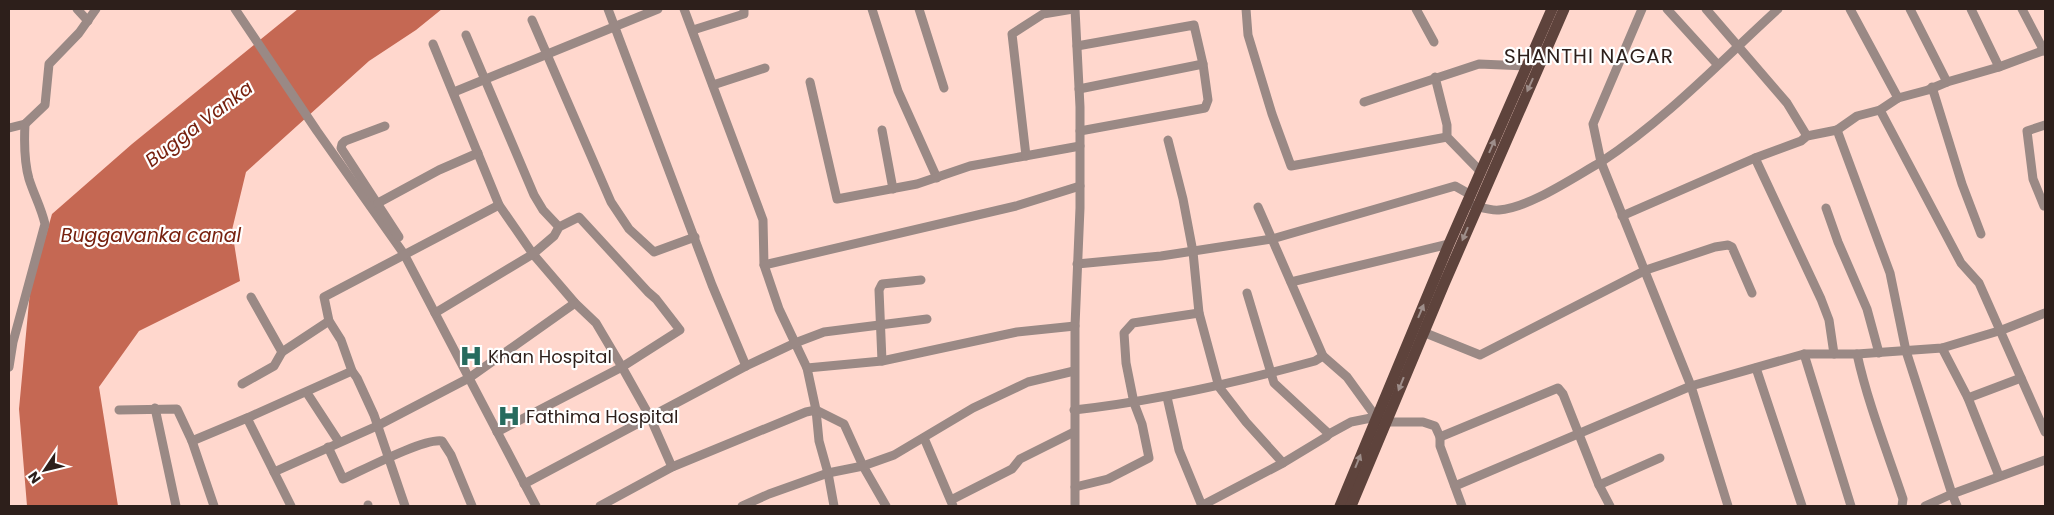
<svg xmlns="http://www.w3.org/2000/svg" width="2054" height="515" viewBox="0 0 2054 515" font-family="Poppins,sans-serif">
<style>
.water{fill:#c56853}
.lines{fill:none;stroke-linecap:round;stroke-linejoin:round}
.minor{stroke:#9a8985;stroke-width:9}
.major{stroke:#5e433c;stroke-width:11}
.oneway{fill:#9e8e8a}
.labels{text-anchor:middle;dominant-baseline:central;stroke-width:4.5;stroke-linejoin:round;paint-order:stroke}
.poi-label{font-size:18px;fill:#2d1f1b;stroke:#fff;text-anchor:start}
.water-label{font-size:19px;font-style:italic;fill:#76200e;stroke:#fff}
.quarter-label{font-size:20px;letter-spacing:1px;fill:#2d1f1b;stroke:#fff}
</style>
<rect width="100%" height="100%" fill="#ffd7cd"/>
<path class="water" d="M298 9H442L416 30 369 61 246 172 232 230 240 281 139 331 99 387 118 506H27L19 409 30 291 52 214 132 144Z"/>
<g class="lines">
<g class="minor">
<path d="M77 9 88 21"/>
<path d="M235 9 317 131 404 254 536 506"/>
<path d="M608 9 712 285 746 366"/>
<path d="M684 9 763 220 764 265 779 309 807 368 816 410 819 441 828 473 834 506"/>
<path d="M872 9 898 91 937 178"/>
<path d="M919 9 944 88"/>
<path d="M1246 9 1248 35 1272 114 1291 166 1447 137"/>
<path d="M1416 9 1434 42"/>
<path d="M1642 9 1593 124 1601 162C1666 119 1720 62 1778 9"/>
<path d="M1667 9 1717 64"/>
<path d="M1706 9 1787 103 1807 136"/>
<path d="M1850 9 1898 98"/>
<path d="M1910 9 1947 82"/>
<path d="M1971 9 1999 67"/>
<path d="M2022 9 2044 51"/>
<path d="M532 20 611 202 629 229 654 252 695 237"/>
<path d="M693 30 744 14V9"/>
<path d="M466 35 534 195 543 210 559 227"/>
<path d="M433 44 499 205 533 254 575 303 596 323 622 367 650 417 672 467"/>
<path d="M1077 46 1194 25 1203 64 1208 100 1205 108 1080 131"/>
<path d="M1435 77 1447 125V137L1481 172"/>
<path d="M810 82 837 199 917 184 970 166 1080 146"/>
<path d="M713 85 765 68"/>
<path d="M1932 87 1962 184 1981 234"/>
<path d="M1079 89 1203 64"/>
<path d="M454 92 658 9"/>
<path d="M1364 102 1479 64 1527 66"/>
<path d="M1880 110 1961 263 1979 283 2045 432"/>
<path d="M385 126 345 141 342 144 341 148 399 237"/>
<path d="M9 128 25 124 45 105 49 64 79 33 96 9"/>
<path d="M882 130 893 189"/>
<path d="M1837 130 1857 116 1880 110 1898 98 1928 90 1947 82 1999 67 2045 50"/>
<path d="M1168 140 1183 199 1193 252 1199 313 1219 387 1246 422 1283 463"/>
<path d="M1026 156 1012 34 1043 14 1073 9"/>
<path d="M1755 158 1821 299 1829 320 1834 354"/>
<path d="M378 203 439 170 478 153"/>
<path d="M1472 205C1480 207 1491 211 1499 210 1529 208 1574 177 1601 162L1691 386 1728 506"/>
<path d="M2044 206 2033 179 2027 131 2045 125"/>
<path d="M1826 208 1838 242 1867 309 1879 353"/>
<path d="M1622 216 1755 158 1801 141 1807 136 1837 130 1890 273 1906 351 1952 494 2045 460"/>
<path d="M1077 264 1161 256 1272 239 1258 207"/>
<path d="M764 265 1016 206 1080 186"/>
<path d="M1291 282 1449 244"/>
<path d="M1247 293 1274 383 1329 434"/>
<path d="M435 313 533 254 554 236 559 227 579 217 648 292 656 299 680 330 622 367 497 432"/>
<path d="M1423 332 1480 355 1646 270 1715 247 1728 245 1732 247 1752 293"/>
<path d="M1942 348 1968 398 1999 476"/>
<path d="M282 352 329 321"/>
<path d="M1804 354 1851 506"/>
<path d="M1857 354C1868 404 1887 451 1903 499L1902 506"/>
<path d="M882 361 879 290 882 284 921 280"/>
<path d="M9 367 13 342 45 224C41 207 34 195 29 179 24 161 24 143 25 124"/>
<path d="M807 368 882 361 1017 332 1075 326"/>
<path d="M1756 368 1802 506"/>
<path d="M242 384 274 366 282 352 251 297"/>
<path d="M307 393 339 442"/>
<path d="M1167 397 1179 450 1202 506"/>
<path d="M1968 398 2021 378"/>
<path d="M155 408 176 506"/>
<path d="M119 410 177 409 192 441 247 418 291 506"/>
<path d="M1074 410C1156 401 1235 383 1315 361L1323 356"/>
<path d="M247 418 352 371"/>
<path d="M1382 420 1385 422H1423L1435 426 1440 437V446L1462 506"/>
<path d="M1440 437 1558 388 1563 394 1599 485 1610 506"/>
<path d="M924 438 953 506"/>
<path d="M192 441 214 506"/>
<path d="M328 447 343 479C363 470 424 438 442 441L451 455 472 506"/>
<path d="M274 472 377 426 469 378 575 303"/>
<path d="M524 484 746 366 795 343 824 332 927 319"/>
<path d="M1599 485 1660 458"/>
<path d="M1455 486 1691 386 1804 354H1857L1942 348 2002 330 2045 313"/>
<path d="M1075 487 1108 479 1149 458 1142 424 1134 403 1126 363 1124 333 1133 323 1199 313"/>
<path d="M951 500 1012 469 1020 459 1074 432"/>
<path d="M368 505V506"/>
<path d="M405 506 374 415 357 378 352 371 341 340 329 321 324 297 499 205"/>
<path d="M600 506 672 467 806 412 816 410 844 424 863 466 886 506"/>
<path d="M742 506 769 494 828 473 863 466 894 455 973 408 1028 382 1074 371"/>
<path d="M1075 506V326L1080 208V107L1075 9"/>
<path d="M1201 506 1283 463 1326 437 1329 434 1351 422 1376 417 1347 377 1323 356 1272 239 1455 186 1471 195"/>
<path d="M1925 506 1952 494 1957 506"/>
</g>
<g class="major">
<path d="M1340 506 1449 244 1552 9"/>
<path d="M1351 506 1444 284 1564 9"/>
</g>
</g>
<defs><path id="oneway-solid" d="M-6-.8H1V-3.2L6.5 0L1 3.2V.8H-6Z" transform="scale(1.25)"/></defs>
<g class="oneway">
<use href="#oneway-solid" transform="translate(1530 85) rotate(114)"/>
<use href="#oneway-solid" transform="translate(1492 146) rotate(-67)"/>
<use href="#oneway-solid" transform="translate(1465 234) rotate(113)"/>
<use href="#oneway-solid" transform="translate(1421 311) rotate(-67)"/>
<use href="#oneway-solid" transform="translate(1401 384) rotate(112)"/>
<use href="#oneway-solid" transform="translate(1358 461) rotate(-68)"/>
</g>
<defs>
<symbol id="hospital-bare" viewBox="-9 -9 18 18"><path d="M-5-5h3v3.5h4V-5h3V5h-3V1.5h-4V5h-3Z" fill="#266b5e" stroke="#fff" stroke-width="2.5" paint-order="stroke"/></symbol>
</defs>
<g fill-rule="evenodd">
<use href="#hospital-bare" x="455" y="340" width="32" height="32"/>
<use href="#hospital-bare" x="493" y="400" width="32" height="32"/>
</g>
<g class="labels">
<g class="poi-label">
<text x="488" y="356">Khan Hospital</text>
<text x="526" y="416">Fathima Hospital</text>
</g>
<g class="water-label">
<text transform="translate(199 124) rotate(-37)">Bugga Vanka</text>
<text x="151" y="235">Buggavanka canal</text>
</g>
<g class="quarter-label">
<text x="1589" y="56">SHANTHI NAGAR</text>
</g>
</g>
<rect width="2054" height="515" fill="none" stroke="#2d1f1b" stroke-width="20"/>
<g transform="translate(45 470) rotate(235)" stroke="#ffffff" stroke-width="4" paint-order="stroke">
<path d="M0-4L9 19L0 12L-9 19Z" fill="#2d1f1b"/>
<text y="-8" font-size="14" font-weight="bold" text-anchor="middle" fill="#2d1f1b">N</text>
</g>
</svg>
